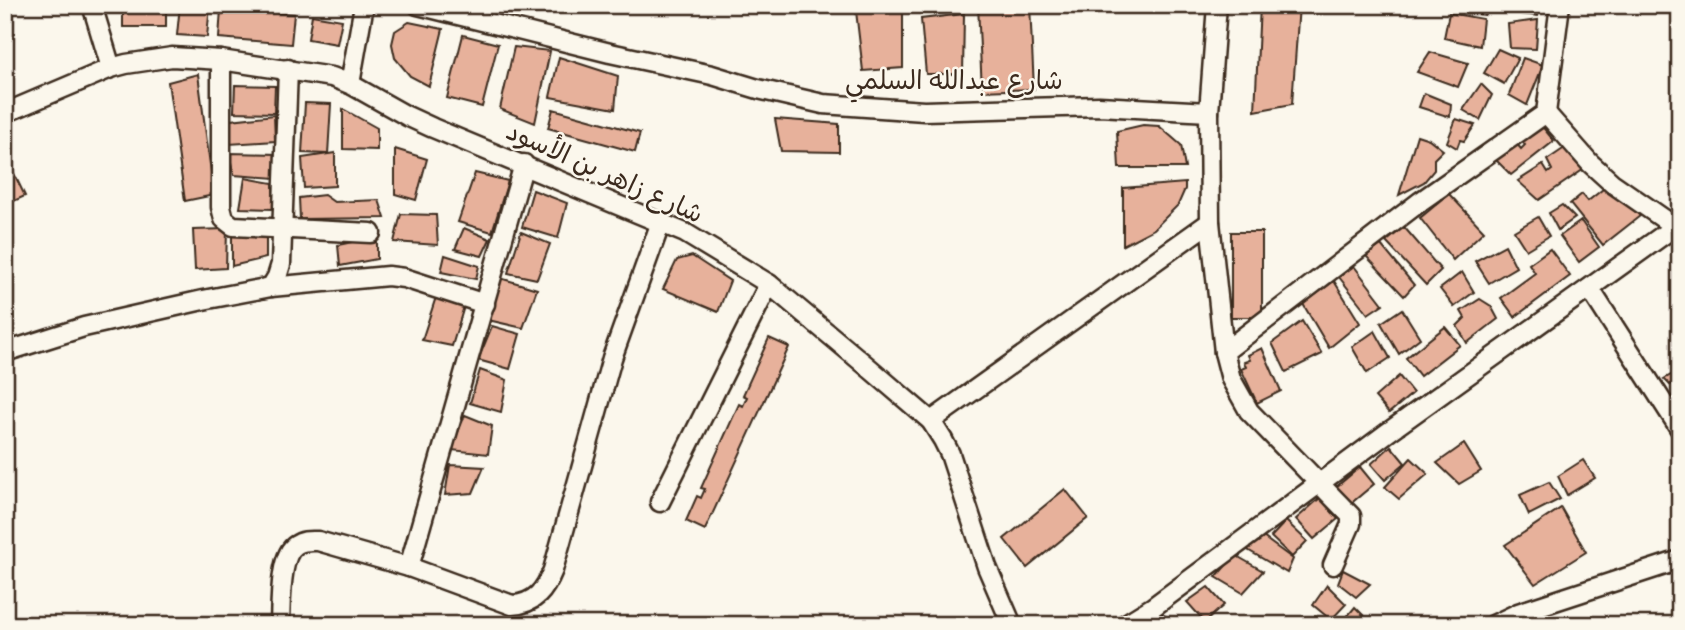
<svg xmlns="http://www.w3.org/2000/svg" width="1685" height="630" viewBox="0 0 1685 630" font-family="Sriracha,'Playpen Sans Arabic',sans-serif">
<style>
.building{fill:#e7b19b;stroke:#3b2a1e;stroke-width:2}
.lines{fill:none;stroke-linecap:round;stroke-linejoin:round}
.minor-casing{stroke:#3b2a1e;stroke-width:23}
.minor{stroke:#fbf7ec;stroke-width:18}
.labels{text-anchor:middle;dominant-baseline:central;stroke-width:5;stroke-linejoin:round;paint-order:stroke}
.street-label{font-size:26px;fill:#3b2a1e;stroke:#fbf7ec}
</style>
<rect width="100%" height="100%" fill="#fbf7ec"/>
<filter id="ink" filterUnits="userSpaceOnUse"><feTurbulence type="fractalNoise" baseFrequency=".0143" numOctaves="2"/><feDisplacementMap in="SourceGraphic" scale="14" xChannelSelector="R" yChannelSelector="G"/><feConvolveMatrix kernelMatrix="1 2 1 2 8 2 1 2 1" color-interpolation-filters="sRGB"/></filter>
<g filter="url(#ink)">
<g class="building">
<path d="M180 5H210L207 37 177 35Z"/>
<path d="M978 5H1030L1034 89 982 91Z"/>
<rect x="1122" y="5" width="68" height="4"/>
<path d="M1260 5H1299L1292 104 1255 111Z"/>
<path d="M1457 5H1486L1485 15 1456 10Z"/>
<path d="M1512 5H1539L1538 16 1511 13Z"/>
<rect x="123" y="8" width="43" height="19"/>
<path d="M221 9 294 14 291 44 219 38Z"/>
<path d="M903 9V68L863 71 856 11Z"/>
<path d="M1449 13 1483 19 1480 46 1444 38Z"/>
<path d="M964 14 963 74H926L921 19Z"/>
<path d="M312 15 342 20 337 44 308 39Z"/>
<path d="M1538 20 1536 49 1510 48 1508 24Z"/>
<path d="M409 22 443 29 429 86 410 76 395 58 392 44 395 31Z"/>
<path d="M463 35 498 44 482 107 447 98Z"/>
<path d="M514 47 550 51 535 123 500 109Z"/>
<path d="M1498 49 1518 58 1504 84 1484 73Z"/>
<path d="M1430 52 1468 63 1458 87 1417 72Z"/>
<path d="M559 57 618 76 615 109 550 97Z"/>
<path d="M1523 58 1543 65 1527 105 1509 95Z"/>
<path d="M198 74 214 195 185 201 168 82Z"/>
<path d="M1481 84 1492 95 1480 120 1463 110Z"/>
<path d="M235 85 275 86 274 113 234 112Z"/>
<path d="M1424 93 1451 104 1450 117 1419 107Z"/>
<path d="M305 103 331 104 328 154 302 153Z"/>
<path d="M343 109 377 128V150L343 149Z"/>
<path d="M553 109 640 133 635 152 548 128Z"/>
<path d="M274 115 275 141 229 144 231 120Z"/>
<path d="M775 119 839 124V152L781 151Z"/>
<path d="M1456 119 1475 125 1464 141 1460 140 1457 148 1447 142Z"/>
<path d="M1143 125 1159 126 1181 145 1185 168H1119L1117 131Z"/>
<path d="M1541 125 1554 141 1511 175 1496 160 1516 143 1521 149 1525 145 1520 139Z"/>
<path d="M1417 135 1429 139 1443 150 1434 159V170L1424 182 1399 195Z"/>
<path d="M1569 145 1587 167 1539 200 1518 181 1543 165 1548 173 1552 170 1547 160Z"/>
<path d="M395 149 427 159 416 200 395 194Z"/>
<path d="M229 153 278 154 276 178 234 175Z"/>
<path d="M335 153V186L304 188 302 158Z"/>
<path d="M5 155 25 196 5 205Z"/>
<path d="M475 173 508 181 492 232 458 222Z"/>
<path d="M245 178 273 183V209L240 208Z"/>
<path d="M1185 183V189L1178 205 1154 229 1123 245V188Z"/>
<path d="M1608 185 1640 216 1603 245 1570 204 1582 194 1588 201Z"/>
<path d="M533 190 567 203 558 238 522 227Z"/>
<path d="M1449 194 1484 231 1453 260 1420 218Z"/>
<path d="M324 195 334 202 379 200 385 218 300 219 299 198Z"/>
<path d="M1562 205 1575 218 1558 230 1549 213Z"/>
<path d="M401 214 436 215 438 245 394 242Z"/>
<path d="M1538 217 1549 236 1526 250 1514 231Z"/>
<path d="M1581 221 1599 247 1579 262 1560 236Z"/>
<path d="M1404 227 1441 270 1426 285 1386 242Z"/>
<path d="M464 228 490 239 482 256 455 249Z"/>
<path d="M227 229 226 268 195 270 193 230Z"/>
<path d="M232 232 266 234V258L232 266Z"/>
<path d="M521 232 550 244 537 279 508 273Z"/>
<rect x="1231" y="232" width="31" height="85"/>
<path d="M377 237V259L340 266 338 245Z"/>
<path d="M1381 245 1414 285 1404 296 1366 256Z"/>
<path d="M1505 245 1516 267 1489 283 1475 261Z"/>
<path d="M1550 249 1570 276 1515 317 1501 298 1535 273 1529 264Z"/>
<path d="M445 255 479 266 476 279 441 272Z"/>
<path d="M692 256 730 281 718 312 663 289 677 260Z"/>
<path d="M1354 266 1383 304 1368 314 1339 277Z"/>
<path d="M1462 272 1474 292 1454 307 1440 289Z"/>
<path d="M500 278 537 289 523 328 488 320Z"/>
<path d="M1334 281 1360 323 1329 348 1303 304Z"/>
<path d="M436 297 465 303 452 346 422 340Z"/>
<path d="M1480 299 1491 306 1498 319 1467 343 1457 326 1465 318 1461 311Z"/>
<path d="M1402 309 1420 338 1399 354 1381 323Z"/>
<path d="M1302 321 1322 354 1286 372 1272 343Z"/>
<path d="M492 326 520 334 510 369 478 360Z"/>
<path d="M1445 327 1460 345 1420 376 1406 358Z"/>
<path d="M1375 331 1390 358 1367 373 1352 347Z"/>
<path d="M769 338 789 347 705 530 686 521 697 496 701 498 705 489 701 488 739 404 743 406 747 397 743 395Z"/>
<path d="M1262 348 1281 391 1257 403 1241 369 1246 367 1244 362 1250 360 1248 355Z"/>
<path d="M480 370 507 380 501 412 470 403Z"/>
<path d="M1680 370V381L1670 385 1664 379Z"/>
<path d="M1399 376 1413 393 1389 413 1375 397Z"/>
<path d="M465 415 492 426 488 454 451 450Z"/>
<path d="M1464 444 1481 471 1459 484 1437 463Z"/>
<path d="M1391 446 1405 463 1385 480 1371 464Z"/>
<path d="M1411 458 1428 474 1399 499 1385 487Z"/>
<path d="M1583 460 1595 478 1567 495 1558 476Z"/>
<path d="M450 465 484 467 473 493 445 495Z"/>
<path d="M1360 467 1374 484 1349 505 1335 488Z"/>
<path d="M1549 482 1560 499 1529 515 1520 495Z"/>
<path d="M1065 489 1088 518 1027 568 1004 539Z"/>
<path d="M1320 498 1338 519 1314 539 1296 519Z"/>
<path d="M1561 508 1586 552 1535 584 1505 545Z"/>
<path d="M1286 521 1307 541 1292 557 1271 537Z"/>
<path d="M1259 534 1293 559 1287 573 1246 549Z"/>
<path d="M1235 555 1263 571 1243 593 1216 577Z"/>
<path d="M1343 570 1370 584 1356 597 1338 583Z"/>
<path d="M1327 585 1346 604 1331 620 1313 605Z"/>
<path d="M1208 587 1224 605 1205 622 1187 602Z"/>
<path d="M1355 607 1373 625H1340Z"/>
<path d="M1158 611 1178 625H1145Z"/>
</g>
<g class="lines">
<defs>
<g id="minor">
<path d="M92 5 111 68"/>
<path d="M418 5 610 53 712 75 758 89 823 104 924 111 1099 106 1209 112"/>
<path d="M1217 5 1209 112 1210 222 1224 352 1231 379 1249 411 1351 516V524L1333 565"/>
<path d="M221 60V207L224 219 233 226 371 233"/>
<path d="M350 84 364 5"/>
<path d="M5 113 111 68 126 64 172 57 221 60 332 77 350 84 407 116 433 128 685 233 769 284 868 367 931 421 943 440 950 454 987 567 1012 625"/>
<path d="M1546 113 1590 163 1612 183 1674 226"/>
<path d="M271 287 277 277 281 264 288 69"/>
<path d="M1590 289 1680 429"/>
<path d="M5 352 84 327 203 300 271 287 388 276 404 278 485 304"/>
<path d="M1224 352 1421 201 1546 113 1560 5"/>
<path d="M931 421 1210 222"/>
<path d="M660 502 769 284"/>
<path d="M409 567 512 605C535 604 545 590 553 570L612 358 661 222"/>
<path d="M280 625C281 605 279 555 296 545 303 540 310 541 318 541L409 567 524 164"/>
<path d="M1124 625 1153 607 1387 433 1680 223"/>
<path d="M1493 625 1518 613 1680 560"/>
</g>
</defs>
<use href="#minor" class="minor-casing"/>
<use href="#minor" class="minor"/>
</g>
</g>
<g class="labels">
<g class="street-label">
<text x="954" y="80">شارع عبدالله السلمي</text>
<text transform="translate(605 172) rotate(24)">شارع زاهر بن الأسود</text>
</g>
</g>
<rect width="1685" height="630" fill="none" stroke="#fbf7ec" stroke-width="28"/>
<rect x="14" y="14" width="1657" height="602" fill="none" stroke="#3b2a1e" stroke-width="2.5" filter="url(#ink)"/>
</svg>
